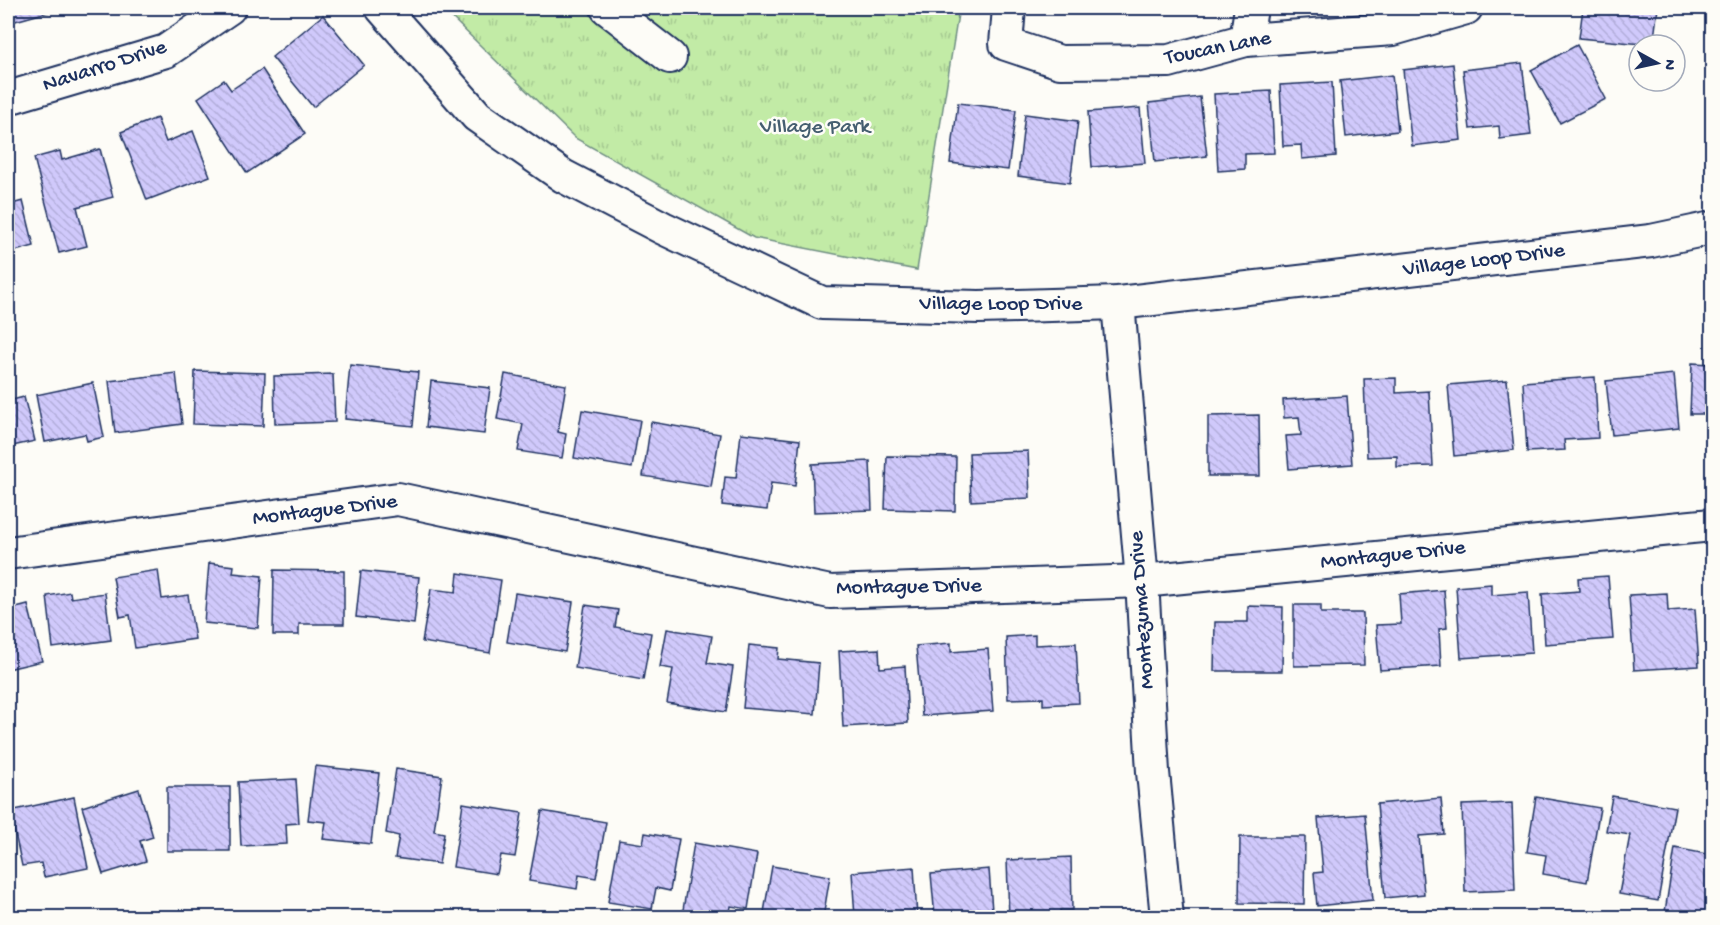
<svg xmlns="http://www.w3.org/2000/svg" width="1720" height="925" viewBox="0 0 1720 925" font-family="'Gochi Hand',sans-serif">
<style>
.park{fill:url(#park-tufts);stroke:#6e8d82;stroke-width:1.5}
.building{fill:url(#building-back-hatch);stroke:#1b2f5e;stroke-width:1.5}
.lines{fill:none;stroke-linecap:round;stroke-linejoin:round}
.minor-casing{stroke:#1b2f5e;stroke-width:36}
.minor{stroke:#fdfcf7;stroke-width:32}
.labels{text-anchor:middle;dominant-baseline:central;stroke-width:5;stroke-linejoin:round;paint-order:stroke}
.street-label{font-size:22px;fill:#1b2f5e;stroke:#fdfcf7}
.park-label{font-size:22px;fill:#455e70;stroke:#fdfcf7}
</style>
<defs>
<pattern id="park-tufts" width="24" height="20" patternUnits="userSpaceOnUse" patternTransform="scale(1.5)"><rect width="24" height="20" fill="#c2eba6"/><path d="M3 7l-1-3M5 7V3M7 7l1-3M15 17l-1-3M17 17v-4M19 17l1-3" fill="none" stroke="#a6ca91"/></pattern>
<pattern id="building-back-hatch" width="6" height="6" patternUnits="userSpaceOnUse" patternTransform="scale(1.5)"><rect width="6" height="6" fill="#d0c9fb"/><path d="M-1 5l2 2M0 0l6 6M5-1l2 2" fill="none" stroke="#b2adda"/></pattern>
</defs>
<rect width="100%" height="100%" fill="#fdfcf7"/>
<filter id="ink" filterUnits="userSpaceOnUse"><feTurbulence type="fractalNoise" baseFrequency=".0167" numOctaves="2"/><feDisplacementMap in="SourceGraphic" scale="12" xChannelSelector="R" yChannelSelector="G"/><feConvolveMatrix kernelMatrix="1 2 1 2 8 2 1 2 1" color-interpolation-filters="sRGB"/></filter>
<g filter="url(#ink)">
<path class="park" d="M442 8H959L917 270 754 238 575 138Z"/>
<g class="building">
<path d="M8 8H62L8 23Z"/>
<path d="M1583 8H1658L1653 45 1579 38Z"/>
<path d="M323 15 364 65 313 107 272 57Z"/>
<path d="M1577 45 1606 99 1560 123 1531 70Z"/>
<path d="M1522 63 1531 135 1500 139 1499 126 1470 129 1463 70Z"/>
<path d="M1453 64 1461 140 1412 146 1403 70Z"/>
<path d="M262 69 305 134 247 173 198 98 224 80 231 90Z"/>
<path d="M1392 75 1398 131 1346 137 1340 81Z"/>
<path d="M1332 82 1336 156 1302 159 1301 145 1283 146 1280 85Z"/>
<path d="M1271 91 1274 153 1245 154V169L1218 171 1214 94Z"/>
<path d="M1200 97 1207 156 1155 162 1149 103Z"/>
<path d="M958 103 1016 110 1008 170 950 163Z"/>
<path d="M1140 108 1145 163 1092 167 1088 112Z"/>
<path d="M1025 114 1078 121 1070 183 1018 176Z"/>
<path d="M157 118 166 142 193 131 210 176 147 200 121 132Z"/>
<path d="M100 149 113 197 77 207 87 246 59 253 34 158 60 151 62 160Z"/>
<path d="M23 201 34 246 8 253V205Z"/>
<path d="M1692 363 1712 364V414H1690Z"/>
<path d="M350 365 418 372 413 426 345 419Z"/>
<path d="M195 371 265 373 263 426 193 424Z"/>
<path d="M176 373 182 424 115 433 109 381Z"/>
<path d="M333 374 335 422 275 424 274 376Z"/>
<path d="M505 374 566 385 558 432 566 434 562 458 518 451 523 424 497 419Z"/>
<path d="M1674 374 1679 428 1612 435 1606 381Z"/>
<path d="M1595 377 1598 438 1564 440 1565 450 1527 452 1523 382Z"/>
<path d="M1396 378V393L1429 391 1433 466 1397 467V456L1367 457 1364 379Z"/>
<path d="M1507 380 1514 450 1454 456 1448 385Z"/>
<path d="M431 381 490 388 484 434 426 427Z"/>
<path d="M93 383 104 437 87 441 85 434 45 442 36 395Z"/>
<path d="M1347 396 1352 464 1289 469 1286 436 1301 435 1299 417 1284 418 1283 400Z"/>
<path d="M24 397 35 441 8 447V401Z"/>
<path d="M582 410 640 420 632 468 574 458Z"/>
<path d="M1259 415 1260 476H1208V416Z"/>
<path d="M651 422 720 434 711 487 643 476Z"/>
<path d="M741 433 800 440 795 486 771 483 767 510 722 505 725 477 736 478Z"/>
<path d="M1028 451 1030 498 971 501 969 453Z"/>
<path d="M887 456 956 457 955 511 885 509Z"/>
<path d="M870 461 872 510 814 512 812 464Z"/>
<path d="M209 563 234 566 233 573 262 576 258 628 204 623Z"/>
<path d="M158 570 162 599 188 595 195 639 135 648 130 615 120 617 113 577Z"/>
<path d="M274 570 344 571V624H299V635H273Z"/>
<path d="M361 571 419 577 414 624 356 617Z"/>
<path d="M458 573 501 580 490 653 422 642 431 589 456 592Z"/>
<path d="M1608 576 1613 639 1545 644 1542 594 1579 591 1578 578Z"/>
<path d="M1491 584V595L1528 592 1532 653 1461 658 1456 587Z"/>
<path d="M1444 590 1447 628 1439 629 1441 666 1380 670 1376 625 1401 624 1399 594Z"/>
<path d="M70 592 71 598 105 593 111 640 53 648 47 596Z"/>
<path d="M515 593 573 602 565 652 507 642Z"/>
<path d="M1667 593 1668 611 1695 609 1699 666 1634 670 1629 595Z"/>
<path d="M28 605 42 661 8 669V610Z"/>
<path d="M585 605 618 610 615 627 651 633 643 680 575 668Z"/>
<path d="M1294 605H1321V613H1363L1364 665 1294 666Z"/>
<path d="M1248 606 1283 607 1282 671H1214L1215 622H1248Z"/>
<path d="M667 629 712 636 707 663 733 667 726 712 667 703 673 669 660 667Z"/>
<path d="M1035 635V645L1076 643 1079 703 1043 705V698L1008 699 1006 637Z"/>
<path d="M951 643V652L988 649 993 711 922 716 916 646Z"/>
<path d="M749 645 779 648 778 659 819 663 815 714 743 708Z"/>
<path d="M879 649 880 668 905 666 908 723 843 727 839 651Z"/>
<path d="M315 766 379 773 371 844 323 839 326 822 308 820Z"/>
<path d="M396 769 442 776 434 831 444 833 439 864 395 858 399 836 386 833Z"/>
<path d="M296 779 299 823 286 824 287 844 241 846 238 782Z"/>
<rect x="167" y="787" width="63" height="64"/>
<path d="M139 789 153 837 140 841 146 861 103 874 82 807Z"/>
<path d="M1612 796 1675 807 1658 901 1619 894 1630 835 1606 831Z"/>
<path d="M74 797 88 868 44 877 41 863 22 866 10 811Z"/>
<path d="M1536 797 1600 808 1587 882 1543 874 1546 855 1527 852Z"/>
<path d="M1441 798 1444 834 1419 836 1424 894 1385 898 1377 804Z"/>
<path d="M463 803 522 813 515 857 501 855 497 874 453 867Z"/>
<path d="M1512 803 1515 890 1465 892 1462 805Z"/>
<path d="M542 811 606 822 596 878 579 875 577 889 529 881Z"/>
<path d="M1365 814 1373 900 1317 906 1314 873 1323 872 1318 818Z"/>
<path d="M645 833 679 839 670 891 656 888 652 909 608 902 619 840 643 844Z"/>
<path d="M1240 837H1305L1304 904 1239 903Z"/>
<path d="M694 843 757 854 748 909 731 906 729 918 682 916Z"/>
<path d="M1675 848 1712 855V911L1710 918H1664Z"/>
<path d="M1071 857 1072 910H1060V918H1009L1007 860Z"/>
<path d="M772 866 830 876 823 918H763Z"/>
<path d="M914 867 917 918H855L852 872Z"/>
<path d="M989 869 992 911 980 913V918H935L931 874Z"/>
</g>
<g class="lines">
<defs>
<g id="minor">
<path d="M382 8 477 116 563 176 663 228 822 303 979 307 1118 303 1651 241 1712 228"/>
<path d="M607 8 670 57"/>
<path d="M1009 8 1006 44 1060 62 1169 61 1246 40 1393 29 1466 8"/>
<path d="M1246 40 1251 8"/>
<path d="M8 98 166 51 229 8"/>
<path d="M1118 303 1142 581 1153 772 1167 918"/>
<path d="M8 553 398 499 830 592 1142 581 1712 525"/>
</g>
</defs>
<use href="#minor" class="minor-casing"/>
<use href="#minor" class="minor"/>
</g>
</g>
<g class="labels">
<g class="street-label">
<text transform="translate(1218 49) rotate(-11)">Toucan Lane</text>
<text transform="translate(105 67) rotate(-18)">Navarro Drive</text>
<text transform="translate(1484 261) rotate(-7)">Village Loop Drive</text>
<text x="1001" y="305">Village Loop Drive</text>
<text transform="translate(325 511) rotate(-7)">Montague Drive</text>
<text transform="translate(1393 556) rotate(-6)">Montague Drive</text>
<text transform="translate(909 588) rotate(-1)">Montague Drive</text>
<text transform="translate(1143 610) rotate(-94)">Montezuma Drive</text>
</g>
<g class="park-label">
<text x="815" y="128">Village Park</text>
</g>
</g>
<rect width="1720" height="925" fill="none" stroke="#fdfcf7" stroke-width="30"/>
<rect x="15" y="15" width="1690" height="895" fill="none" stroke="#1b2f5e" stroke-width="2" filter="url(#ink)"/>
<g transform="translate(1657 63) rotate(98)"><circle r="28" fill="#fdfcf7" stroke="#a3aaba" stroke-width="1.5"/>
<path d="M0-4.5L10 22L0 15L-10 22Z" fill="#1b2f5e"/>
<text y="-9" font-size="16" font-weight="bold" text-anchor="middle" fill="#1b2f5e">N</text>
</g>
</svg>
